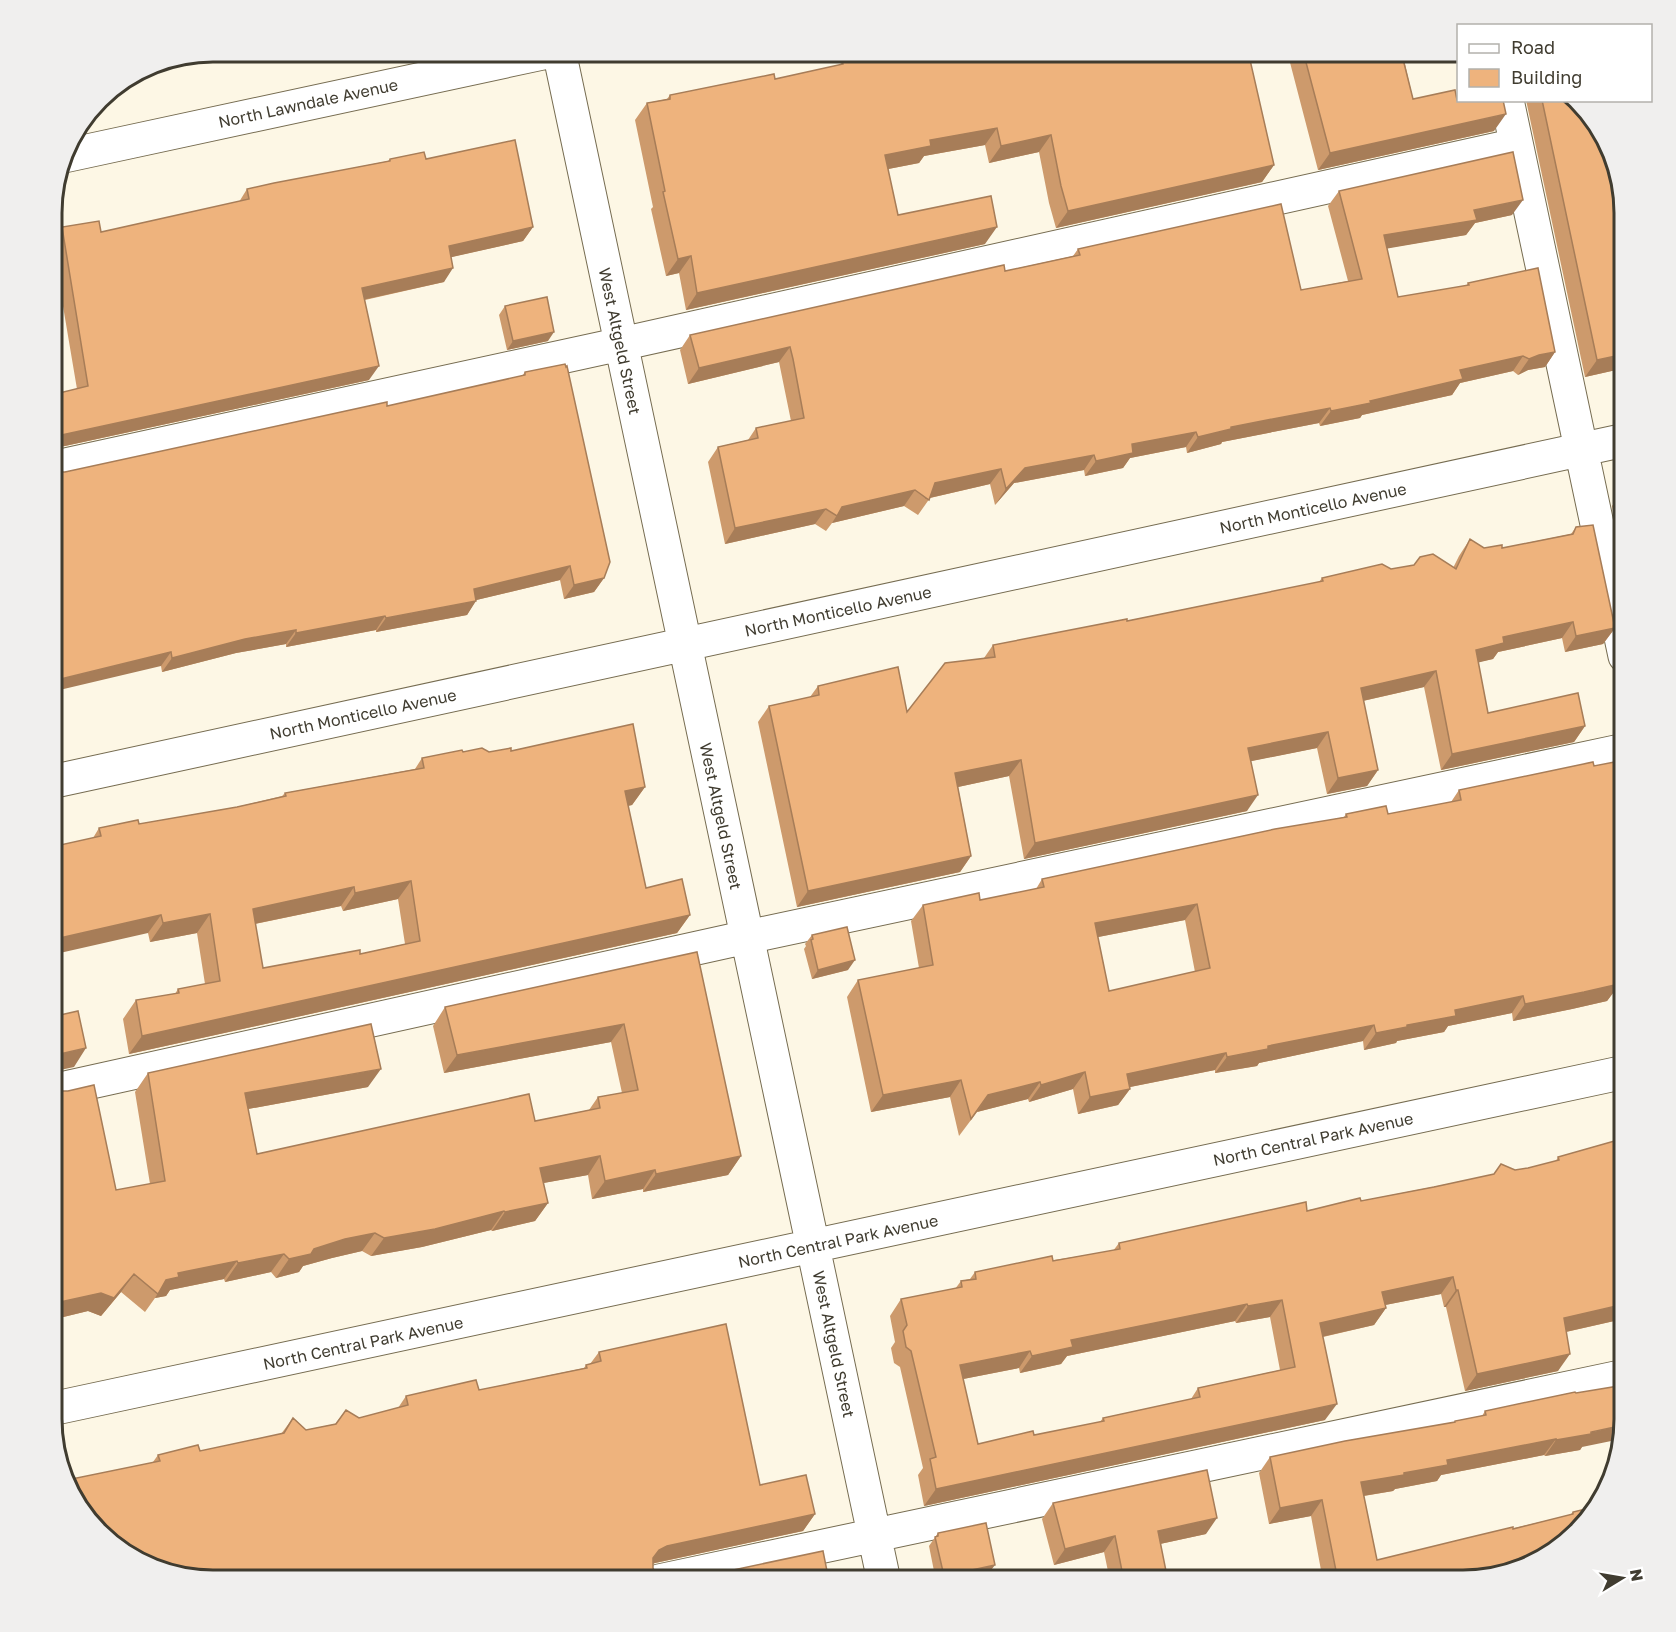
<svg xmlns="http://www.w3.org/2000/svg" width="1676" height="1632" viewBox="0 0 1676 1632" font-family="'Golos Text',sans-serif">
<rect width="100%" height="100%" fill="#fdf7e5"/>
<g fill="none" stroke-linecap="round" stroke-linejoin="round">
<g stroke="#766c51" stroke-width="35">
<path id="minor" d="M559 51 884 1581
M1507 100 1625 656
M64 156 552 51
M51 468 621 344 1516 145
M51 782 1625 440
M51 1091 747 937 1625 750
M51 1409 1625 1072
M659 1581 1625 1376"/>
</g>
<use href="#minor" stroke="#fff" stroke-width="33"/>
</g>
<path fill="#cd9a6c" fill-rule="evenodd" d="M1287 51H1402L1413 99 1457 100 1494 131 1318 170Z
M842 61 1274 165 1262 182 1056 228 1049 203 1039 152 989 163 985 145 924 156 919 163 888 169 898 215 985 244 686 310 679 273 666 276 651 209 653 207 635 120 647 103 667 99 670 95 775 79 840 65Z
M1526 100H1578L1625 212V357L1616 370 1585 377Z
M390 159H426L533 227 523 241 451 257 444 282 365 300 369 380 51 449V395L77 389 52 241 62 227 101 232 239 202 247 189 388 161Z
M1339 191 1512 215 1475 223 1466 235 1387 248 1398 297 1466 286 1468 283 1555 352 1545 367 1528 370 1518 375 1513 371 1460 383 1452 395 1362 415 1360 418 1320 426 1319 423 1222 442 1221 444 1187 453 1186 447 1130 458 1123 468 1085 476 1084 470 1014 483 995 505 990 484 930 498 918 515 904 506 832 523 826 531 815 524 725 544 708 462 718 447 748 440 756 428 791 421 779 362 688 384 680 350 690 335 1005 271 1073 256 1078 249 1301 290 1348 281 1328 206Z
M505 306 548 341 507 350 499 315Z
M525 372 604 578 594 592 564 599 560 580 476 600 467 615 376 632V630L286 647V644L236 653 162 672 161 666 56 472H65L387 406 522 376Z
M1625 489V566L1612 506Z
M1576 527 1615 628 1603 644 1565 652 1562 638 1498 652 1493 659 1478 662 1488 713 1585 726 1574 742 1441 770 1424 687 1363 701 1378 770 1367 786 1327 794 1317 748 1251 761 1247 811 1024 859 1009 776 958 787 971 856 960 872 797 907 758 722 769 706 810 697 818 686 907 712 984 658 993 645 1127 621 1319 582 1322 578 1391 569 1453 568 1459 556 1470 539 1484 548H1502L1571 534Z
M511 751 645 787 632 805 628 806 646 888 690 915 677 933 129 1054 123 1019 136 1000 175 994 178 989 205 984 197 933 150 942 148 933 93 838 99 828 139 824 237 807 282 796 285 793 415 769 422 758 463 752H489ZM398 899 405 944 360 954 263 968 255 924 341 906 343 911Z
M1459 790 1616 989 1607 1001 1572 1009 1513 1021 1512 1013 1448 1026 1444 1032 1397 1041 1396 1043 1364 1050 1363 1041 1259 1063 1257 1066 1215 1073V1070L1130 1087V1089L1118 1105 1078 1114 1073 1089 1029 1102 1028 1099 977 1112 959 1136 950 1097 871 1112 847 997 858 980 919 968 911 921 923 905 980 900 1036 889 1042 879 1344 817 1346 814H1388L1451 802ZM1185 920 1195 972 1109 991 1098 937Z
M812 935 848 970 812 979 804 949 806 946 805 944Z
M697 952 741 1156 728 1175 643 1192V1189L592 1199 588 1175 543 1183 548 1203 535 1221 492 1231 491 1230 422 1247 371 1256 362 1251 332 1258 303 1266 299 1272 276 1278 271 1272 225 1282 224 1279 170 1290 166 1296 155 1298 145 1312 121 1292 101 1316 88 1311 51 1320V1086L116 1190 150 1184 135 1092 148 1073 368 1087 248 1109 257 1154 535 1121 589 1110 598 1097 622 1093 611 1042 444 1073 433 1026 445 1007Z
M1625 1138V1246H1623V1319L1566 1332 1558 1371 1465 1391 1446 1307H1444L1441 1294 1385 1305 1386 1308 1374 1325 1323 1337 1325 1420 924 1506 918 1475 923 1468 900 1367 894 1363 891 1348 895 1342 890 1316 901 1299 955 1289 961 1281 970 1279 975 1272 1113 1251 1119 1243 1361 1201 1528 1168 1556 1161 1558 1157ZM1270 1317 1280 1370 1198 1388 1191 1399 1103 1418 1100 1422 1034 1435 978 1444 963 1379 1019 1368 1020 1373 1061 1364 1067 1356 1235 1321 1236 1323Z
M599 1352 760 1485 815 1514 803 1531 655 1563 153 1462 158 1455 200 1451 281 1434 293 1418 306 1430 335 1424 346 1410 359 1418 398 1408 406 1396 479 1390 584 1368 586 1365 590 1364Z
M1485 1411 1582 1447 1580 1450 1545 1456 1544 1455 1441 1475 1437 1481 1395 1489 1393 1491 1364 1496 1377 1560 1570 1515 1573 1512 1594 1507 1464 1581H1323L1311 1516 1269 1524 1259 1473 1270 1457 1454 1422 1455 1421 1482 1416Z
M1053 1503 1206 1534 1160 1544 1168 1581H1110L1104 1552 1054 1565 1042 1519Z
M938 1533 988 1574 957 1581H936L929 1546Z"/>
<path fill="#a77d58" d="M1506 114 1494 131 1318 170 1330 153Z
M997 128 985 145 924 156 919 163 873 172 885 155 930 140Z
M1051 135 1039 152 989 163 1001 146Z
M1274 165 1262 182 1056 228 1068 211Z
M1523 200 1512 215 1475 223 1466 235 1373 251 1384 235 1474 210Z
M533 227 523 241 439 260 449 246Z
M997 227 985 244 686 310 697 293Z
M691 256 679 273 666 276 678 259Z
M453 268 444 282 353 302 362 288Z
M554 332 548 341 507 350 513 341Z
M790 347 779 362 688 384 699 368Z
M1555 352 1545 367 1528 370 1518 375 1529 359 1539 355Z
M1625 354V357L1616 370 1585 377 1597 360Z
M1523 356 1513 371 1460 383 1452 395 1362 415 1360 418 1320 426 1331 411 1370 401 1460 370Z
M379 366 369 380 51 449V439L57 436Z
M1330 408 1319 423 1222 442 1221 444 1187 453 1198 437 1231 427Z
M1196 432 1186 447 1130 458 1123 468 1085 476 1096 461 1132 444Z
M1094 455 1084 470 1014 483 995 505 1006 489 1025 468Z
M1001 469 990 484 925 499 935 483Z
M915 490 904 506 832 523 842 507Z
M826 509 815 524 725 544 735 528Z
M570 566 560 580 464 603 474 589Z
M604 578 594 592 564 599 574 585Z
M476 601 467 615 376 632 386 618Z
M385 616 376 630 286 647 296 633Z
M1573 622 1562 638 1498 652 1493 659 1464 666 1476 650 1503 637Z
M1615 628 1603 644 1565 652 1576 636Z
M296 630 286 644 236 653 162 672 172 658 245 639Z
M171 652 161 666 51 692 52 681Z
M1436 671 1424 687 1349 704 1361 688Z
M1585 726 1574 742 1441 770 1452 754Z
M1328 732 1317 748 1237 764 1248 748Z
M1021 760 1009 776 944 790 955 773Z
M1378 770 1367 786 1327 794 1338 778Z
M645 787 632 805 612 809 625 791Z
M1258 795 1247 811 1024 859 1035 843Z
M971 856 960 872 797 907 808 891Z
M411 881 398 899 343 911 355 893Z
M354 887 341 906 240 927 253 909Z
M1197 904 1185 920 1083 940 1095 923Z
M210 914 197 933 150 942 163 923Z
M161 915 148 933 51 955V940Z
M690 915 677 933 129 1054 142 1036Z
M855 960 848 970 812 979 818 970Z
M1625 972V987L1616 989 1607 1001 1572 1009 1513 1021 1525 1004 1617 974Z
M1523 996 1512 1013 1448 1026 1444 1032 1397 1041 1396 1043 1364 1050 1376 1033 1455 1010Z
M624 1024 611 1042 444 1073 457 1055Z
M1374 1025 1363 1041 1259 1063 1257 1066 1215 1073 1227 1057 1268 1046Z
M86 1048 74 1067 51 1072V1059L60 1054Z
M1226 1053 1215 1070 1115 1090 1127 1074Z
M381 1069 368 1087 232 1112 245 1093Z
M1085 1072 1073 1089 1029 1102 1041 1085Z
M961 1080 950 1097 871 1112 883 1095Z
M1040 1082 1028 1099 977 1112 988 1095Z
M1130 1089 1118 1105 1078 1114 1090 1097Z
M600 1156 588 1175 527 1186 540 1168Z
M741 1156 728 1175 643 1192 656 1174Z
M655 1170 643 1189 592 1199 605 1181Z
M548 1203 535 1221 492 1231 505 1212Z
M504 1211 491 1230 422 1247 371 1256 384 1238Z
M1625 1232V1246L1608 1250 1620 1233Z
M375 1233 362 1251 332 1258 303 1266 299 1272 276 1278 289 1259 314 1249 345 1239Z
M284 1254 271 1272 225 1282 238 1263Z
M237 1261 224 1279 170 1290 166 1296 155 1298 166 1280 178 1273Z
M134 1274 121 1292 101 1316 88 1311 51 1320V1304Z
M1453 1277 1441 1294 1370 1308 1382 1292Z
M1456 1290H1458L1446 1307H1444Z
M1282 1300 1270 1317 1236 1323 1248 1306Z
M1247 1304 1235 1321 1067 1356 1061 1364 1020 1373 1032 1356 1071 1340Z
M1625 1304V1316L1623 1319 1552 1335 1564 1318Z
M1386 1308 1374 1325 1308 1340 1320 1323Z
M1030 1351 1019 1368 948 1382 960 1365Z
M1570 1354 1558 1371 1465 1391 1477 1374Z
M1337 1404 1325 1420 924 1506 936 1489Z
M1624 1425 1621 1439 1582 1447 1580 1450 1545 1456 1556 1440Z
M1556 1439 1544 1455 1441 1475 1437 1481 1395 1489 1393 1491 1350 1498 1361 1482 1404 1473 1447 1460Z
M1322 1500 1311 1516 1269 1524 1280 1508Z
M815 1514 803 1531 655 1563 647 1567 659 1550 667 1546Z
M1217 1518 1206 1534 1146 1547 1158 1531Z
M1115 1536 1104 1552 1054 1565 1065 1549Z
M995 1565 988 1574 957 1581H940L944 1576Z"/>
<path fill="#eeb37d" stroke="#a77d58" stroke-width="1.5" fill-rule="evenodd" d="M890 51H1248L1274 165 1068 211 1061 186 1051 135 1001 146 997 128 930 140 931 146 885 155 898 215 991 196 997 227 697 293 691 256 678 259 663 192 665 191 647 103 670 99V95L774 74 775 79 843 64 842 61Z
M1303 51H1401L1413 99 1455 90 1457 100H1503L1506 114 1330 153Z
M1542 100H1578L1585 106 1613 151 1625 212V354L1597 360Z
M515 140 533 227 449 246 453 268 362 288 379 366 57 436 51 439V395L88 386 62 227 99 221 101 232 249 199 247 189 274 183 390 161V159L424 152 426 159Z
M1513 152 1523 200 1474 210 1477 220 1384 235 1398 297 1469 285 1468 283 1538 268 1555 352 1539 355 1529 359 1523 356 1460 370 1463 379 1370 401 1371 403 1331 411 1330 408 1231 427V429L1198 437 1196 432 1132 444 1133 453 1096 461 1094 455 1025 468 1006 489 1001 469 935 483 929 500 915 490 842 507 837 516 826 509 735 528 718 447 758 438 756 428 804 418 793 359 790 347 699 368 690 335 1004 265 1005 271 1080 255 1078 249 1281 204 1301 290 1362 279 1339 191Z
M547 297 554 332 513 341 505 306Z
M565 364 566 367 567 366 610 562 604 578 574 585 570 566 474 589 476 601 386 618 385 616 296 633V630L245 639 172 658 171 652 52 681V684H51V470L56 472H65L387 402V406L525 375V372Z
M1593 525 1615 628 1576 636 1573 622 1503 637 1504 643 1476 650 1488 713 1578 693 1585 726 1452 754 1436 671 1361 688 1378 770 1338 778 1328 732 1248 748 1258 795 1035 843 1021 760 955 773 971 856 808 891 769 706 819 695 818 686 898 667 907 712 945 663 995 657 993 645 1127 619V621L1323 581 1322 578 1382 564 1391 569 1414 565 1420 557 1433 554 1456 569 1470 539 1484 548 1502 545V548L1573 534 1576 527Z
M633 724 645 787 625 791 646 888 682 879 690 915 142 1036 136 1000 179 993 178 989 220 981 210 914 163 923 161 915 51 940V847L101 836 99 828 138 820 139 824 237 807 286 796 285 793 424 768 422 758 462 750 463 752 482 748 489 752 511 748V751ZM411 881 420 941 360 954V950L263 968 253 909 354 887 355 893Z
M1625 760V972L1617 974 1619 984 1584 992 1525 1004 1523 996 1455 1010 1456 1016 1407 1025V1027L1376 1033 1374 1025 1268 1046V1049L1227 1057 1226 1053 1127 1074 1130 1089 1090 1097 1085 1072 1041 1085 1040 1082 988 1095 971 1119 961 1080 883 1095 858 980 933 965 923 905 979 893 980 900 1044 887 1042 879 1275 829 1347 817 1346 814 1386 806 1388 814 1461 800 1459 790 1593 762 1594 766ZM1197 904 1210 968 1109 991 1095 923Z
M847 927 855 960 818 970 811 940 813 939 812 935Z
M697 952 741 1156 656 1174 655 1170 605 1181 600 1156 540 1168 548 1203 505 1212 504 1211 435 1229 384 1238 375 1233 345 1239 314 1249 311 1254 289 1259 284 1254 238 1263 237 1261 178 1273 179 1277 166 1280 158 1294 134 1274 114 1298 101 1293 51 1304V1086L59 1091H68L94 1085 116 1190 165 1181 148 1073 371 1024 381 1069 245 1093 257 1154 529 1094 535 1121 600 1108 598 1097 638 1090 624 1024 457 1055 445 1007Z
M78 1011 86 1048 60 1054 51 1059V1017Z
M1625 1138V1232L1620 1233 1625 1256V1304L1564 1318 1570 1354 1477 1374 1458 1290H1456L1453 1277 1382 1292 1386 1308 1320 1323 1337 1404 936 1489 930 1459 936 1457 911 1351 906 1347 903 1331 907 1325 901 1299 962 1287 961 1281 976 1279 975 1272 1052 1256 1053 1261 1120 1249 1119 1243 1306 1202 1307 1211 1360 1198 1361 1201 1434 1187 1494 1174 1501 1164 1515 1170 1528 1168 1559 1160 1558 1157ZM1282 1300 1295 1367 1198 1388 1200 1397 1103 1418 1104 1421 1034 1435 1033 1431 978 1444 960 1365 1030 1351 1032 1356 1073 1347 1071 1340 1247 1304 1248 1306Z
M726 1324 760 1485 806 1475 815 1514 667 1546 659 1550 653 1558V1568L657 1577 664 1581H212L150 1569 91 1526 63 1481 62 1477 67 1480 160 1461 158 1455 198 1445 200 1451 284 1433 293 1418 306 1430 336 1424 346 1410 359 1418 408 1405 406 1396 476 1380 479 1390 587 1368 586 1365 601 1361 599 1352Z
M1625 1385V1420L1624 1425 1591 1432V1434L1556 1440V1439L1447 1460 1448 1465 1404 1473V1475L1361 1482 1377 1560 1467 1538 1513 1527V1529L1573 1514V1512L1594 1507 1570 1541 1525 1569 1464 1581H1338L1322 1500 1280 1508 1270 1457 1345 1441 1455 1422V1421L1486 1415 1485 1411 1575 1392 1576 1393Z
M1207 1470 1217 1518 1158 1531 1168 1581H1124L1115 1536 1065 1549 1053 1503Z
M986 1523 995 1565 944 1576 935 1537 938 1536V1533Z
M823 1551 829 1581H681Z"/>
<g text-anchor="middle" dominant-baseline="central" stroke-width="5" stroke-linejoin="round" paint-order="stroke">
<g font-size="16" fill="#403c30" stroke="#fff">
<text transform="translate(308 103) rotate(-12)">North Lawndale Avenue</text>
<text transform="translate(620 341) rotate(78)">West Altgeld Street</text>
<text transform="translate(1313 508) rotate(-12)">North Monticello Avenue</text>
<text transform="translate(838 611) rotate(-12)">North Monticello Avenue</text>
<text transform="translate(363 714) rotate(-12)">North Monticello Avenue</text>
<text transform="translate(721 816) rotate(78)">West Altgeld Street</text>
<text transform="translate(1313 1139) rotate(-12)">North Central Park Avenue</text>
<text transform="translate(838 1241) rotate(-12)">North Central Park Avenue</text>
<text transform="translate(363 1343) rotate(-12)">North Central Park Avenue</text>
<text transform="translate(834 1344) rotate(78)">West Altgeld Street</text>
</g>
</g>
<path d="M0 0H1676V1632H0ZM213 62H1463A151 151 0 0 1 1614 213V1419A151 151 0 0 1 1463 1570H213A151 151 0 0 1 62 1419V213A151 151 0 0 1 213 62Z" fill="#f0efee" fill-rule="evenodd"/>
<path fill="none" stroke="#403c30" stroke-width="3" d="M213 62H1463A151 151 0 0 1 1614 213V1419A151 151 0 0 1 1463 1570H213A151 151 0 0 1 62 1419V213A151 151 0 0 1 213 62Z"/>
<rect x="1457" y="24" width="195" height="78" fill="#ffffff" stroke="#b3b1ac" stroke-width="1.5"/>
<rect x="1469" y="44" width="30" height="9" fill="#ffffff" stroke="#b3b1ac" stroke-width="1.5"/>
<text x="1511" y="54" font-size="18" fill="#403c30">Road</text>
<rect x="1469" y="69" width="30" height="18" fill="#eeb37d" stroke="#b3b1ac" stroke-width="1.5"/>
<text x="1511" y="84" font-size="18" fill="#403c30">Building</text>
<g transform="translate(1622 1578) rotate(79)" stroke="#ffffff" stroke-width="4.5" paint-order="stroke">
<path d="M0-4.5L10 22L0 15L-10 22Z" fill="#403c30"/>
<text y="-9" font-size="16" font-weight="bold" text-anchor="middle" fill="#403c30">N</text>
</g>
</svg>
